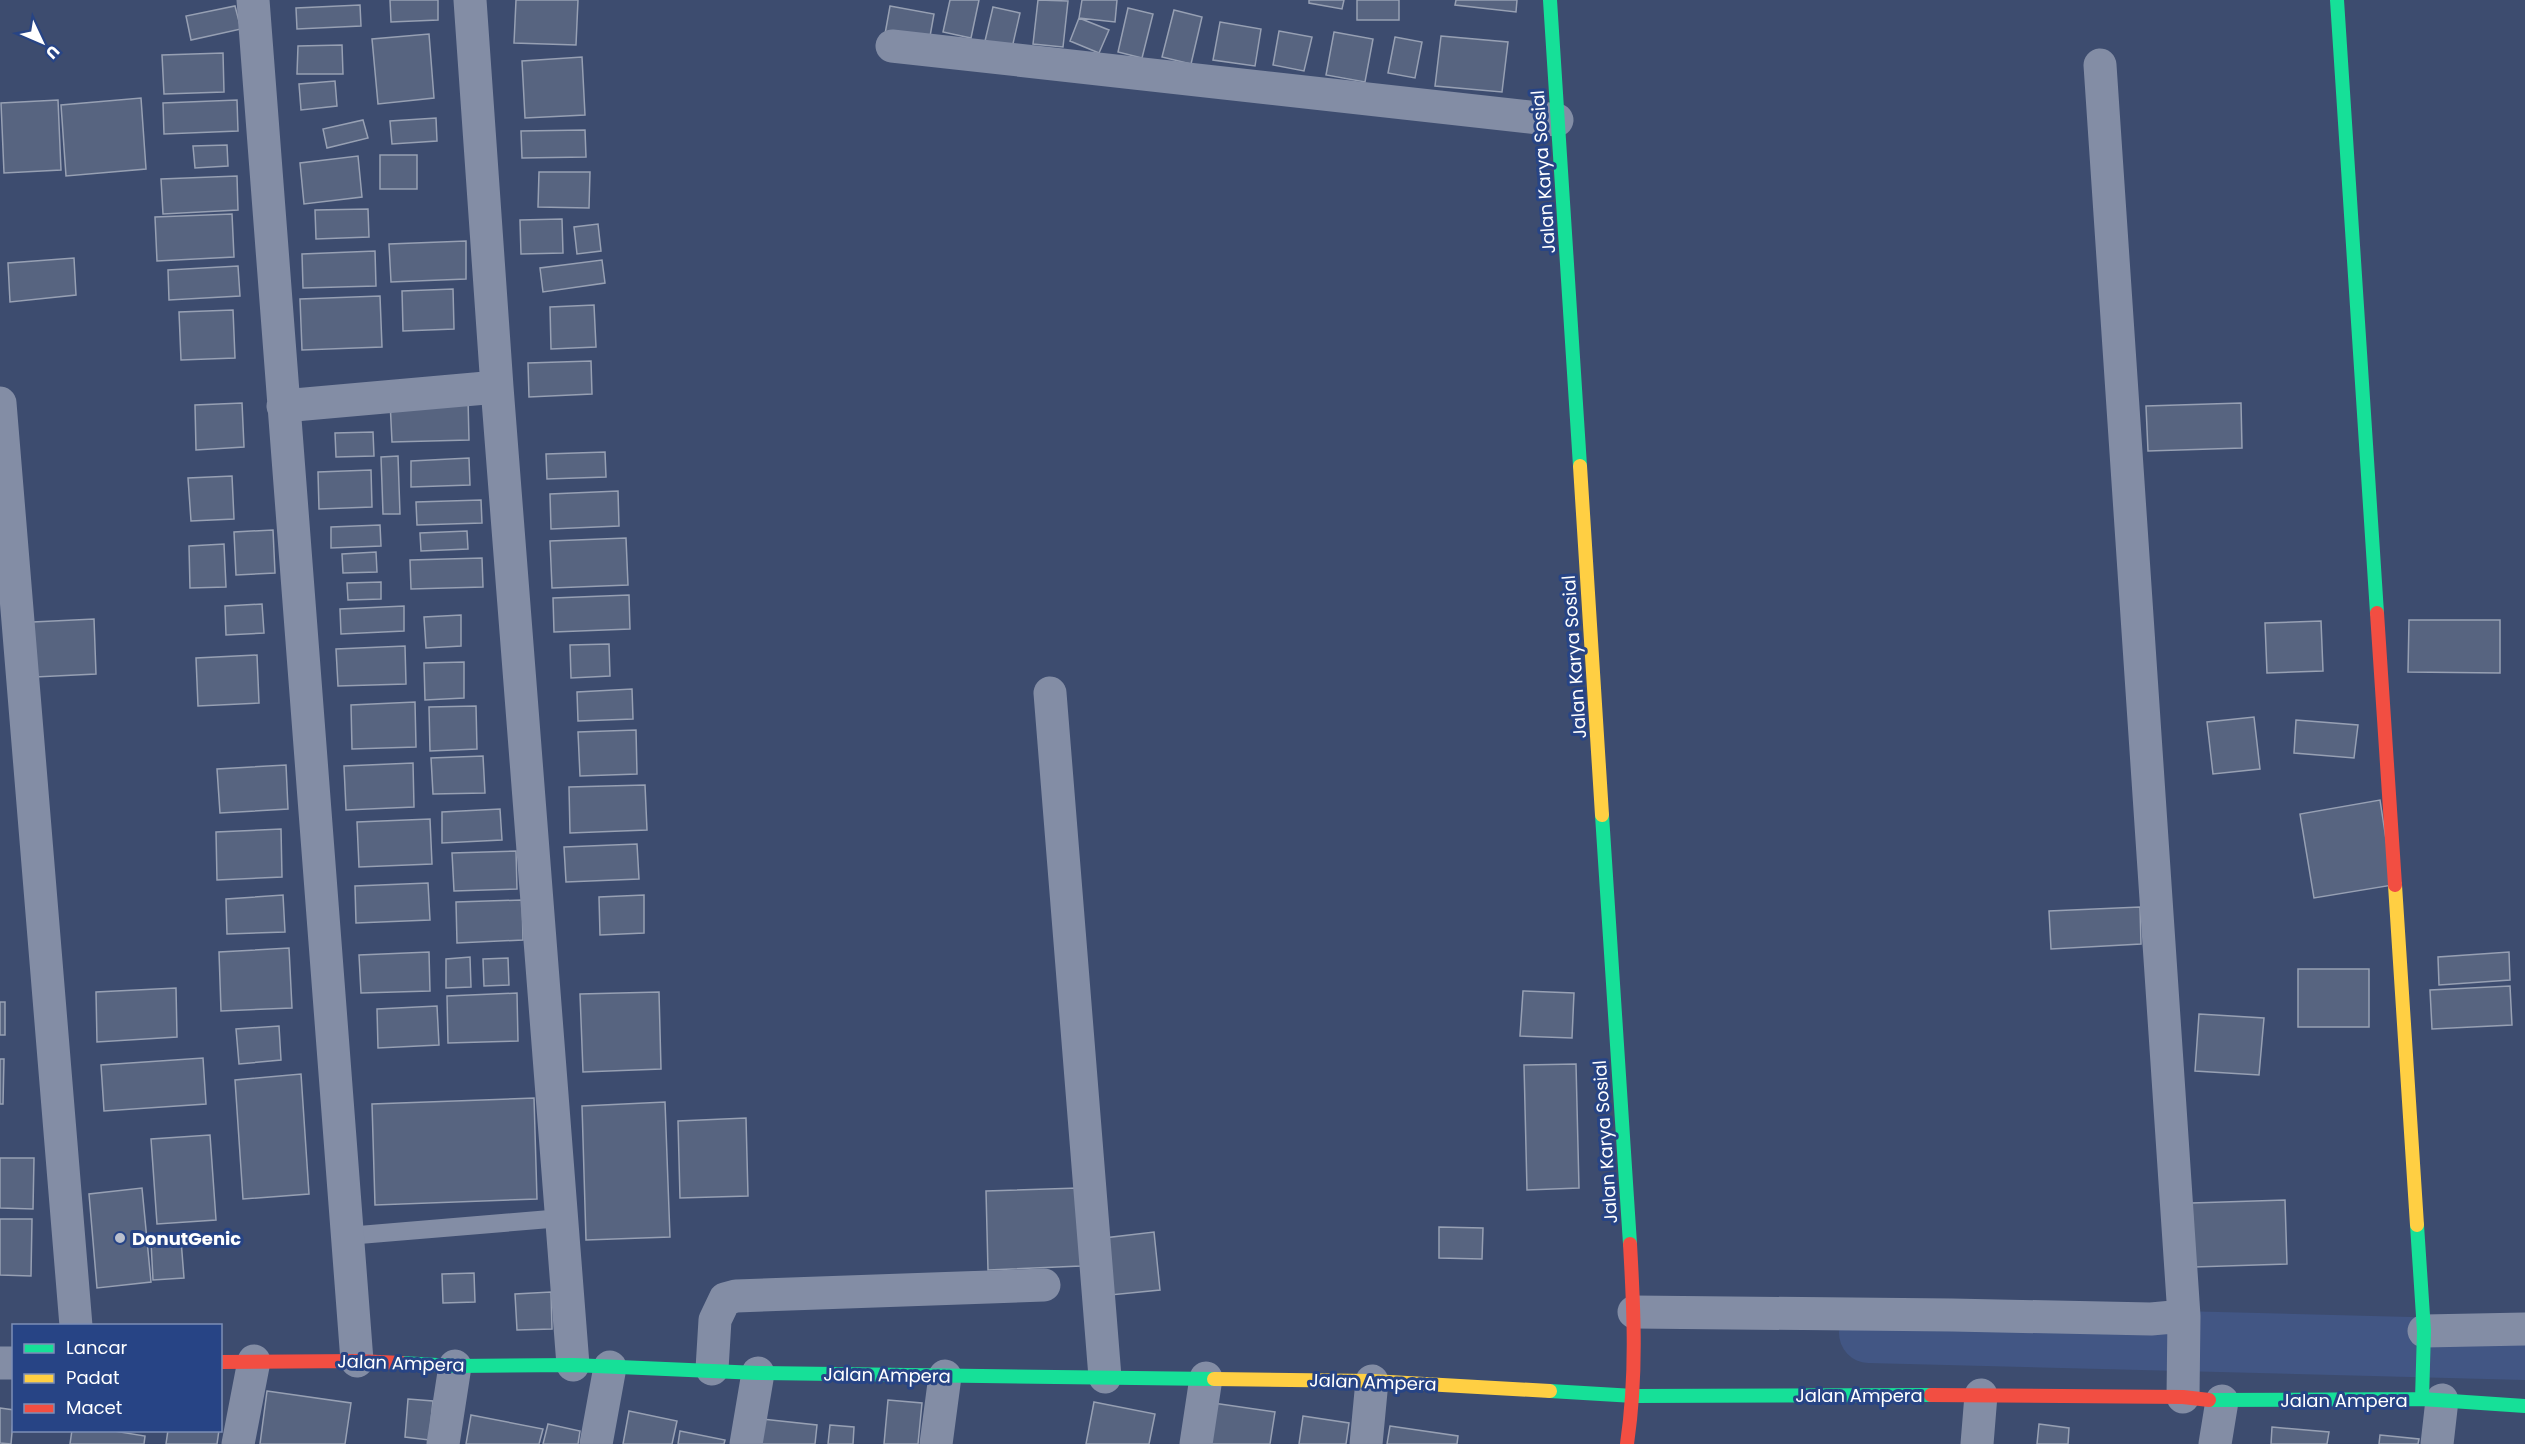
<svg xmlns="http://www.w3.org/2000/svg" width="2525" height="1444" viewBox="0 0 2525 1444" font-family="Poppins,sans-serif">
<rect width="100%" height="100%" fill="#3d4c6f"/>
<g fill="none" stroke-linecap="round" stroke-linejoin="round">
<path stroke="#425684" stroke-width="60" d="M1869 1333 2525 1350"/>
</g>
<path fill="#576480" stroke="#97a0b3" stroke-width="1.5" d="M390 0H438V20L391 22Z
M516 0H578L576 45 514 43Z
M950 0H979L971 38 943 32Z
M1038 0 1068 1 1063 47 1033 44Z
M1082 0H1117L1115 22 1079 18Z
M1309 0H1344L1342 9 1309 3Z
M1357 0H1399V20H1357Z
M1456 0H1517L1516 12 1455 5Z
M360 5 361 26 297 29 296 8Z
M235 6 241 29 191 40 186 16Z
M890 6 934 14 929 42 885 34Z
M993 7 1020 13 1012 48 985 41Z
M1128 8 1153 14 1142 58 1118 52Z
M1174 10 1202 17 1191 64 1162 57Z
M1079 18 1109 30 1099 53 1070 41Z
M1220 22 1261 29 1255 66 1213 60Z
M1279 31 1312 37 1304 71 1273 65Z
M1334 32 1373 39 1365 82 1326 75Z
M429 34 434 98 378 104 372 39Z
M1441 36 1508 42 1502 92 1435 86Z
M1395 37 1422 42 1415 78 1388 73Z
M342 45 343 74H297L298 46Z
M223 53 224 92 164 94 162 55Z
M582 57 585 115 525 118 522 61Z
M335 81 337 106 301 110 299 84Z
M141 98 146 169 66 176 61 105Z
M58 100 61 170 4 173 1 103Z
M237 100 238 131 164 134 163 103Z
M436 118 437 141 392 144 390 121Z
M363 120 368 138 327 148 323 129Z
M585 130 586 157 522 158 521 131Z
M227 145 228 166 195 168 193 146Z
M380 155H417V189H380Z
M358 156 362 197 304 204 300 163Z
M539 172H590L589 208 538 207Z
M237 176 238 210 163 214 161 179Z
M368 209 369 237 316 239 315 210Z
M232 214 234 257 157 261 155 217Z
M562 219 563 253 521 254 520 220Z
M598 224 601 251 577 254 574 227Z
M466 241V279L391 282 389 244Z
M375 251 376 286 303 288 302 254Z
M74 258 76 295 10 302 8 263Z
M602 260 605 283 543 292 540 268Z
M238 266 240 296 169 300 168 270Z
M453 289 454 329 403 331 402 291Z
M380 296 382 347 302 350 300 299Z
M594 305 596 347 551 349 550 307Z
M233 310 235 358 181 360 179 312Z
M591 361 592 394 529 397 528 363Z
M468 399 469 440 392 442 390 401Z
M242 403 244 447 196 450 195 405Z
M2241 403 2242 448 2148 451 2146 406Z
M373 432 374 456 336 457 335 433Z
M605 452 606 477 547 479 546 454Z
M398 456 400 514H383L381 457Z
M469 458 470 485 411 487V461Z
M371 470 372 507 319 509 318 472Z
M232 476 234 519 191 521 188 478Z
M618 491 619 526 551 529 550 494Z
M481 500 482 523 417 525 416 502Z
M380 525 381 546 331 548V527Z
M273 530 275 573 236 575 234 532Z
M467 531 468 549 421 551 420 533Z
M626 538 628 585 552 588 550 541Z
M224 544 226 587 190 588 189 546Z
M376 552 377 572 343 573 342 554Z
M482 558 483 587 411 589 410 560Z
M381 582V599L348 600 347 583Z
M629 595 630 629 554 632 553 598Z
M262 604 264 633 226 635 225 606Z
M404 606V631L341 634 340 609Z
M461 615V646L426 648 424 617Z
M94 619 96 674 35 677 33 622Z
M2409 620H2500V673L2408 672Z
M2321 621 2323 671 2267 673 2265 623Z
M609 644 610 676 571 678 570 645Z
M405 646 406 684 338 686 336 649Z
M257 655 259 703 198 706 196 658Z
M464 662V698L425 700 424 663Z
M632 689 633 719 578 721 577 692Z
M415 702 416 747 352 749 351 705Z
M476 706 477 749 430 751 429 707Z
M2254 717 2260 769 2213 774 2207 722Z
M2296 720 2358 725 2354 758 2294 753Z
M636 730 637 774 580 776 578 732Z
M483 756 485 793 433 794 431 758Z
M413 763 414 807 346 810 344 766Z
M286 765 288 809 220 813 217 769Z
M645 785 647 830 570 833 569 787Z
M2380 800 2393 885 2314 898 2300 814Z
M500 809 502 840 442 843V812Z
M430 819 432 864 359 867 357 822Z
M281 829 282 877 217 880 216 832Z
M637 844 639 879 566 882 564 847Z
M516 851 517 889 454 891 452 853Z
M428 883 430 920 356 923 355 886Z
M283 895 285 932 227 934 226 899Z
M644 895V933L600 935 599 897Z
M522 900 523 940 457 943 456 902Z
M2140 907 2141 944 2051 949 2049 911Z
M289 948 292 1008 221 1011 219 952Z
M429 952 430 991 361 993 359 955Z
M2509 952 2510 980 2439 985 2438 957Z
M470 957 471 987 446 988V959Z
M508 958 509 985 484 986 483 959Z
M2298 969H2369V1027H2298Z
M2510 986 2512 1025 2432 1029 2430 990Z
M176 988 177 1037 97 1042 96 992Z
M1523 991 1574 993 1572 1038 1520 1036Z
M659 992 661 1069 583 1072 580 994Z
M517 993 518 1041 448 1043 447 996Z
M0 1002H5V1035H0Z
M437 1006 439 1045 378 1048 377 1009Z
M2199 1014 2264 1018 2259 1075 2195 1071Z
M279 1026 281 1060 239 1064 236 1029Z
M203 1058 206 1104 104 1111 101 1065Z
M0 1059H4L3 1104H0Z
M1576 1064 1579 1188 1527 1190 1524 1065Z
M301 1074 309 1194 243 1199 235 1080Z
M534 1098 537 1199 375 1205 372 1104Z
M665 1102 670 1237 586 1240 582 1106Z
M746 1118 748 1196 680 1198 678 1121Z
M210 1135 216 1220 157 1224 151 1139Z
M0 1158H34L33 1209 0 1208Z
M142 1188 151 1282 97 1288 89 1194Z
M1078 1188 1081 1266 988 1270 986 1191Z
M2285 1200 2287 1264 2194 1267 2192 1203Z
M0 1219H32L31 1276 0 1275Z
M1439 1227 1483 1228 1482 1259 1439 1258Z
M1154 1232 1160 1290 1110 1295 1104 1238Z
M181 1240 184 1278 153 1280 151 1242Z
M474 1273 475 1302 443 1303 442 1274Z
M551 1292 552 1329 517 1330 515 1294Z
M267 1391 351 1403 345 1444H260Z
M408 1399 433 1401 429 1440 405 1437Z
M888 1400 922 1403 918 1444H884Z
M1094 1402 1155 1414 1149 1444H1086Z
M1213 1403 1275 1412 1270 1444H1206Z
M0 1408 14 1410 11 1444 0 1443Z
M629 1411 677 1421 672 1444H623Z
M471 1415 543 1429 539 1444H466Z
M1303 1416 1349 1423 1346 1444H1299Z
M762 1419 817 1425 815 1444H759Z
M548 1424 580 1431 578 1444H543Z
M2039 1424 2069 1428 2068 1444H2037Z
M830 1425 854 1427 853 1444H828Z
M1390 1426 1458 1436 1457 1444H1387Z
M2272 1427 2329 1432 2327 1444H2271Z
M72 1430H108L145 1436 144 1444H70Z
M168 1430H219L217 1444H166Z
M680 1431 725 1440 724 1444H678Z
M2380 1435 2419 1439 2418 1444H2379Z"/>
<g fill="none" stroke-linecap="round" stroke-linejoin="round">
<path stroke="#838da5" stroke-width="18" d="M347 1236 562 1218"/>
<path stroke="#838da5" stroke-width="33" d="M253 0 357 1361
M470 0 497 387 573 1365
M892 46 1557 120
M2100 65 2184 1316 2183 1397
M0 403 76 1326
M283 406 497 387
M1050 693 1105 1377
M1634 1312 1952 1315 2151 1319 2184 1316
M2424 1331 2525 1329
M0 1363H14
M712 1369 715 1320 725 1299 736 1296 1044 1285
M238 1444 254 1361
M443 1444 455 1366
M596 1444 610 1367
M746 1444 758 1373
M936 1444 945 1376
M1196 1444 1206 1378
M1366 1444 1372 1381
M1977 1444 1981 1395
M2215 1444 2222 1401
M2437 1444 2442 1400"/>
<path stroke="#16e098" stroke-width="14" d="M1550 0 1580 466
M2337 0 2377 613
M1602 815 1630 1244
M2417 1225 2424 1331 2422 1399
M402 1363 455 1366 573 1365 758 1373 1214 1379
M1550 1391 1634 1396 1931 1395
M2209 1400 2422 1399 2525 1406"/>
<path stroke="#ffcf43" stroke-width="14" d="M1580 466 1602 815
M2395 885 2417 1225
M1214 1379 1372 1381 1550 1391"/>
<path stroke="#f24e42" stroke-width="14" d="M2377 613 2395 885
M220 1362 357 1361 402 1363
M1931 1395 2183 1397 2209 1400
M1627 1444C1637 1375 1634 1313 1630 1244"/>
</g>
<circle fill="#bbc0cd" stroke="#274485" stroke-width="2" cx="120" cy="1238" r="6"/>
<g text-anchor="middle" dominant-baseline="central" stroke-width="6" stroke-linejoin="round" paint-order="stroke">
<g font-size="18" fill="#fff" stroke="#274485">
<text transform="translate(1543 172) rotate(-94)">Jalan Karya Sosial</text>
<text transform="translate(1574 657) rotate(-94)">Jalan Karya Sosial</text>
<text transform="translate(1605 1142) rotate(-94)">Jalan Karya Sosial</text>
<text transform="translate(401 1363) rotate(2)">Jalan Ampera</text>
<text transform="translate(887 1375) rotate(1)">Jalan Ampera</text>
<text transform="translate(1373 1382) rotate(2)">Jalan Ampera</text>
<text x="1859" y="1395">Jalan Ampera</text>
<text x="2344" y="1400">Jalan Ampera</text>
</g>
<g font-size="18" font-weight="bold" fill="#fff" stroke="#274485" text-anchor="start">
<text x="132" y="1238">DonutGenic</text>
</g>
</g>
<rect x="12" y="1324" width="210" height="108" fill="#274485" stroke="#7d8fb6" stroke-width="1.5"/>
<rect x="24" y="1344" width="30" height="9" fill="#16e098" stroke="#7d8fb6" stroke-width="1.5"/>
<text x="66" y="1354" font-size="18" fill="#ffffff">Lancar</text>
<rect x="24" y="1374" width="30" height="9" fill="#ffcf43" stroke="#7d8fb6" stroke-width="1.5"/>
<text x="66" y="1384" font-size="18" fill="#ffffff">Padat</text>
<rect x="24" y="1404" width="30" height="9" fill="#f24e42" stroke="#7d8fb6" stroke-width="1.5"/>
<text x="66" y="1414" font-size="18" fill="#ffffff">Macet</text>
<g transform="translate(42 42) rotate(134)" stroke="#274485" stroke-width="4.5" paint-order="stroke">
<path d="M0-4.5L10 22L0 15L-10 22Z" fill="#ffffff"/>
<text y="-9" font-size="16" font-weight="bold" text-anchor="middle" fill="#ffffff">U</text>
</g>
</svg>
